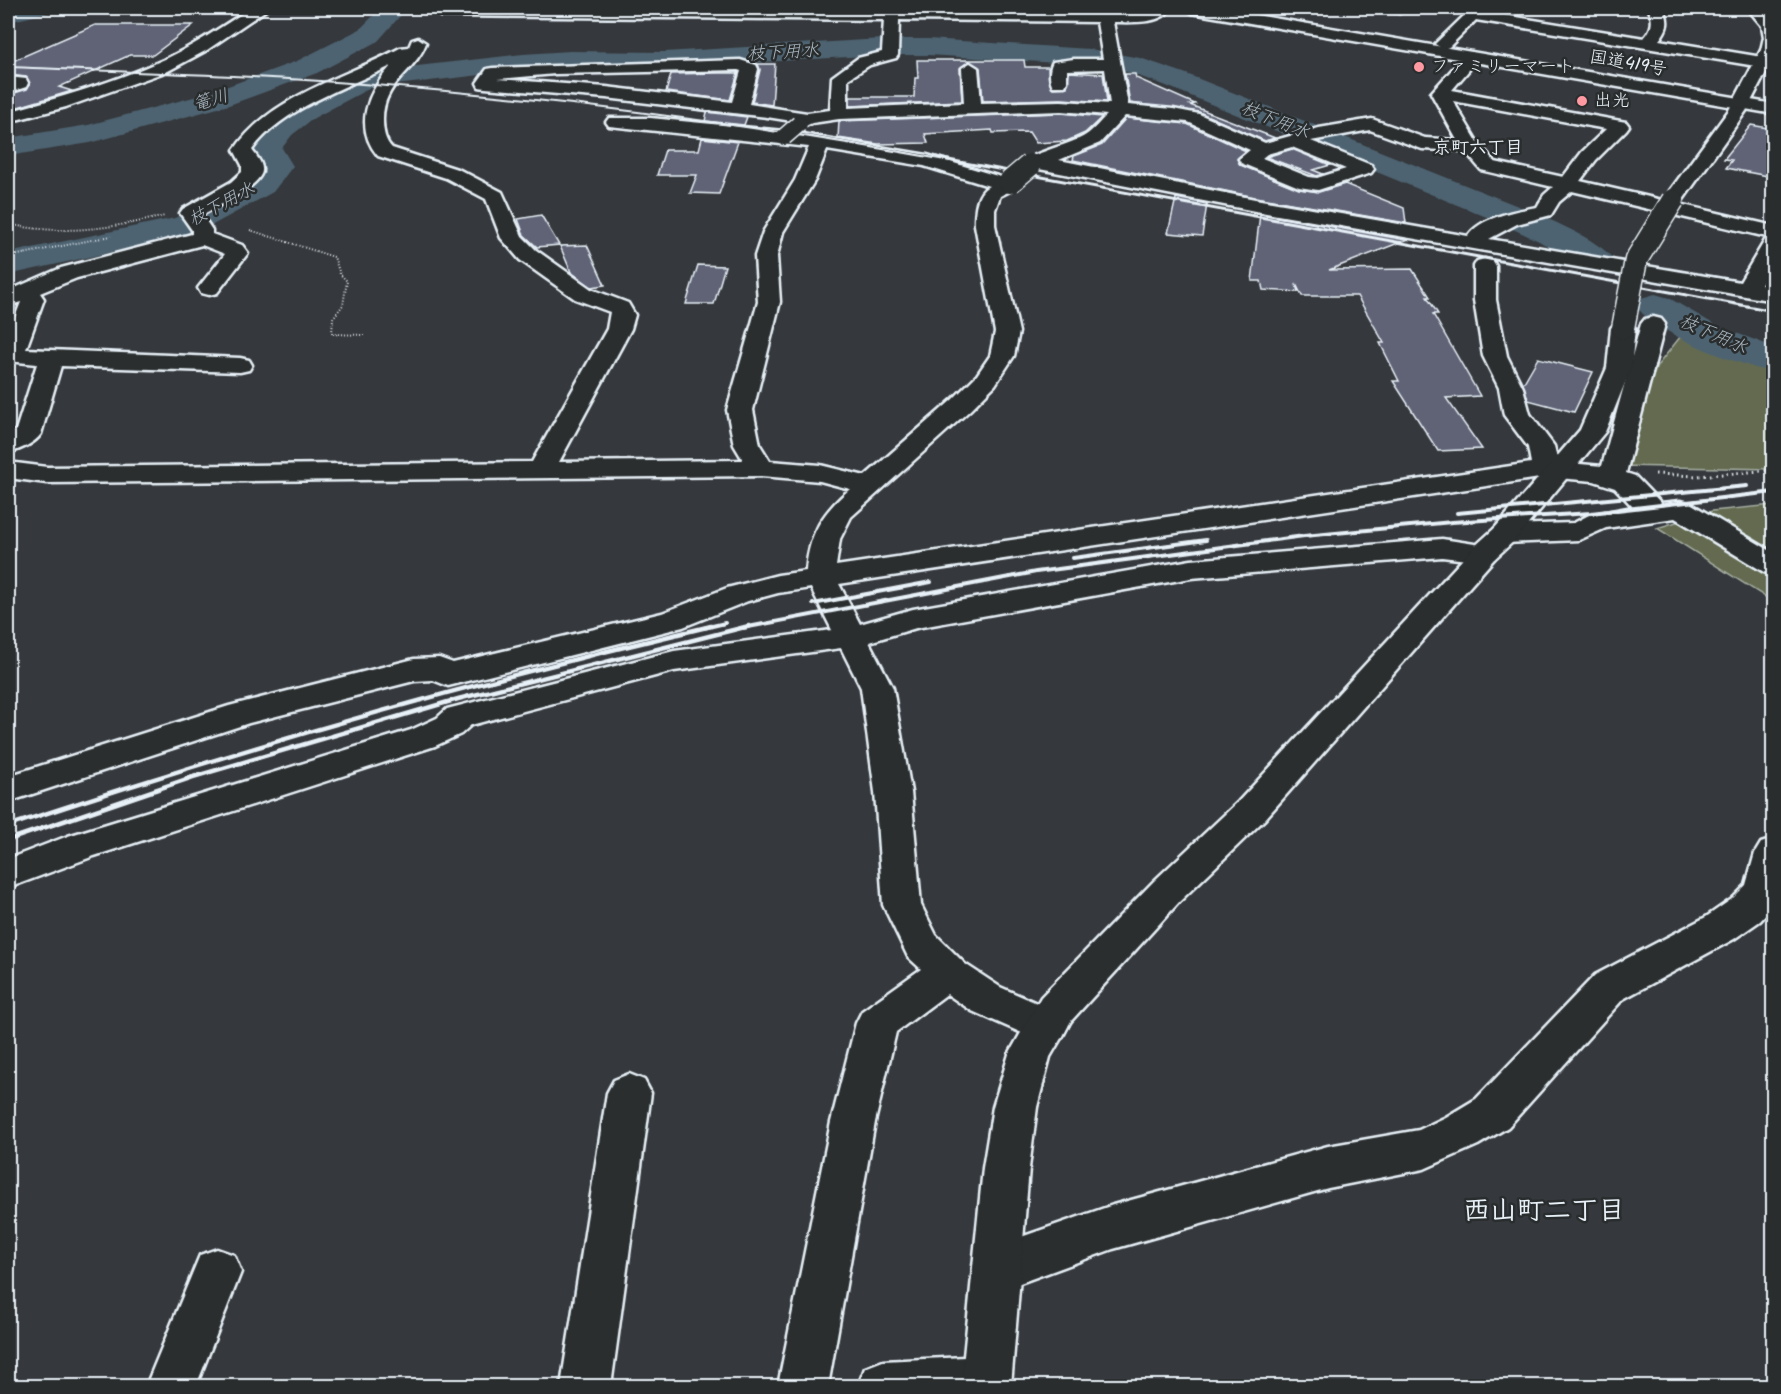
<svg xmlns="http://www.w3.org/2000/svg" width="1781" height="1394" viewBox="0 0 1781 1394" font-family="Kalam,'Klee One',sans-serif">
<rect width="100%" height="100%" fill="#35383c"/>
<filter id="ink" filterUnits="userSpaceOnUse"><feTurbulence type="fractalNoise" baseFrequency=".0167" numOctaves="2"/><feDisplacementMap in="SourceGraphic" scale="12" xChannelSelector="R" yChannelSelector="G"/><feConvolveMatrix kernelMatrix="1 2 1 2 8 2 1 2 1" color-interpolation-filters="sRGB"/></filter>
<g filter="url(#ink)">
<path fill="#646b50" stroke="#a6aea4" stroke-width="1.5" d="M1681 336 1773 373V469L1620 466 1657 366Z
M1773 505V602L1657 528 1712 511Z"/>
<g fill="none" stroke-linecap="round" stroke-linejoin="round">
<path fill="#4d6371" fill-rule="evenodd" d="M8 8H51L47 13 8 22Z
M370 8H395L401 15 378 41 317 73 229 105 90 143 8 156V138L88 125 209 93 297 61 360 29 374 15Z
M882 39H928L1090 49 1140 58 1184 73 1513 204C1539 215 1599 238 1614 260L1609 268 1596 271 1583 268 1539 241 1489 218 1164 85 1124 71 1090 65 928 55H882L664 68 570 67 523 70 370 88 314 118 292 135 282 148 293 166 273 192 198 233 8 275V253L175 218 249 178 260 165 250 148C275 112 322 84 364 72L523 54 570 51 664 52Z
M1655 294 1669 298 1717 326 1774 347V373C1740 365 1655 334 1636 306L1641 298Z"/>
</g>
<path fill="#616476" stroke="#e8f1f8" stroke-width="1.5" d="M95 25H193L153 55H130L59 87 72 91 8 110V95L27 89 30 84 26 77 8 75V63Z
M917 60H1024L1025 67H1048L1049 81 1053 88 1067 87 1069 72 1103 74 1107 102 1061 99 983 101 980 68 969 61 960 68 962 101 850 106V97H914L915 78H918Z
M758 64H775L772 105 752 102 760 70Z
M718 73H738L730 100 666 92 671 74Z
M1125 74H1135L1136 78 1195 104 1190 105 1275 138 1265 141 1199 112 1130 103Z
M707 112 747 117 744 125 705 121Z
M1061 113 1102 117 1085 133 1067 141 1036 143 1029 132 993 133 992 130 925 134 928 143 878 144 838 138 839 121Z
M1126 118 1187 124 1246 151 1237 159 1240 165 1299 189 1319 192 1345 184 1404 208 1406 223 1255 197 1073 160 1074 156 1102 145Z
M1751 125 1773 129V177L1726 168 1732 160 1724 159Z
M702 138 738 142 719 194 690 193 697 175H657L665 150H699Z
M1292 149 1330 165 1313 170 1323 174 1317 176 1266 157Z
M1176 198 1207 204 1202 236 1168 233Z
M1260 214 1406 240 1329 270 1412 269 1430 297H1427L1438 314H1433L1480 396 1446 398 1482 449 1438 451 1393 381H1399L1380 343H1384L1357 296H1302L1296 284 1298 292 1263 290 1261 281H1252Z
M541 215 559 245 537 247 524 235 518 219Z
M587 245 605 285 592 287 571 272 560 246Z
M698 265 725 266 714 304H686Z
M1538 358 1593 372 1574 412 1528 400 1523 384Z"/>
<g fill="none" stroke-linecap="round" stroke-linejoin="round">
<g stroke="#e8f1f8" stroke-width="5">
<path id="minor" d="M251 8H269L207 50 168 71 66 107 8 122V112C57 98 109 84 156 63 190 49 221 27 251 8Z
M445 8 1127 13C1143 13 1156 8 1171 8 1162 25 1130 22 1113 22L1128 105 1173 109 1199 114 1265 143 1319 128 1372 119 1425 138 1457 140 1431 93 1466 54 1472 52 1480 57 1452 90 1626 122 1629 126 1626 130 1596 160 1580 181 1774 226V262L1761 285 1774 287V301L1255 211 1034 168 1027 166 1024 162C1031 153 1073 144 1086 135 1094 130 1100 121 1107 115L1061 111 839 119 812 123 799 129 793 128 790 124 792 121 767 117 606 98 485 88 479 87 477 83 487 69 493 68 740 60 756 65 758 69 749 104 807 113 830 110 832 77 858 58 882 52 884 20 440 16 437 13ZM899 20 1097 22 1103 59H1074L1053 62C1049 68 1049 80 1053 86H1065L1067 82V70L1105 69 1110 104 1061 101 981 103 978 68 970 63 962 68 964 103 848 108V79L870 65 896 58 898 55ZM738 70 741 71 732 102 606 87 497 79 555 74ZM1453 101 1606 129 1582 152 1563 177 1495 162 1478 143ZM1125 116 1188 122 1250 150 1239 159 1241 163 1299 187 1318 190 1371 173 1374 169 1371 165 1311 141 1370 130 1422 149 1465 151 1481 170 1553 187 1544 195 1537 207C1516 211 1481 217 1468 236L1255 199 1059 160 1100 143ZM1292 147 1346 169 1317 178 1309 177 1262 158 1267 154ZM1572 191 1767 237 1740 282 1489 239 1517 224 1551 215 1559 202Z
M1383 8H1408L1400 13 1386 11Z
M1648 8H1663C1670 21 1668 29 1659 40L1774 59V69L1476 20 1449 47 1443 49 1435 44 1468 12 1473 10 1644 38C1653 28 1654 20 1648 8Z
M418 38 426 43C415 73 382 82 383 121 383 131 385 141 392 148L460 170 502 192 522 236 536 250 591 289 628 303 635 315 631 329 559 462 743 460 734 445 727 410 758 302 755 256 763 232 795 180 809 147 609 126 606 122 609 118H650L784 131 927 155 1004 178H1017L1020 182 1014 189 1000 196 995 210V225L1019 332 1014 356 995 385 970 410 851 517 840 539 836 566 1531 463 1528 447 1504 415 1499 388 1483 356 1474 300V266L1477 261 1485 259 1493 261 1496 266V300L1507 356 1523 388 1530 414 1554 446 1558 462 1602 466 1641 324 1645 319 1653 317 1661 319 1665 324 1626 473 1635 476 1661 503 1680 501 1690 503 1774 553V575L1764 572 1675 518 1606 528 1579 540 1505 543 1495 540 1491 534 1495 528 1505 525 1574 523 1589 515 1633 507 1615 488 1594 481 1546 477 839 584 860 624 913 609 1191 560 1442 539 1494 547 1499 553 1494 559 1484 562 1442 557 1191 578 916 628 869 642 893 688 911 792 921 905 936 935 965 964 1000 987 1062 1014 1068 1026 1062 1038 1047 1044 972 1011 947 994 896 1032 875 1122 828 1386H778L831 1122 856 1023 862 1011 921 969 908 957 883 905 875 792 861 688 841 648 674 671 471 725 461 734 435 746 94 856 8 888V859L68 836 411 730 437 718 447 709 674 651 832 630 811 588 778 593 748 601 683 627 448 686 433 680 414 681 249 723 8 802V776L229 706 414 659 439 658 453 663 662 613 727 588 778 575 806 571C809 533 823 512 850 489L820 481 761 476 47 483 8 478V462L47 467 532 462 607 329 610 312 575 299 520 260 501 238 486 199 446 178 378 156C353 126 368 92 391 66 347 87 281 109 252 150 256 156 263 163 262 171 260 187 215 207 202 215L212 230V234L242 245 248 253 217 293 209 295 201 293 198 288 225 254 202 245 77 278 40 293 44 299 26 349 240 358 249 360 252 365 249 370 240 372 61 366 41 434C34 444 19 450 8 453V435L16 430 37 364 8 361V336L21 302 8 306V291L61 268 192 234V230L180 213 183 209 231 182 242 172V165L234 150C271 95 345 78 400 48L409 47 412 40ZM827 150 924 166 989 186C976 193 975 211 975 225L995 332 990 356 977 375 952 400 865 476 820 465 770 461 760 445 753 410 780 302 777 256 783 232 815 180Z
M8 77 26 79 28 83 26 87 8 93Z
M1774 839V906L1760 921 1734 939 1623 999 1508 1127 1478 1145 1424 1169 1328 1188 1113 1249 998 1291 981 1284 974 1268 981 1252 998 1245 1113 1205 1328 1146 1419 1130 1446 1117 1476 1099 1595 975 1706 917 1732 899 1746 885 1755 853 1761 843Z
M629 1074 644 1080 651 1093 611 1386H561L607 1093 614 1080Z
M217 1249 234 1255 241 1272 196 1386H146L200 1255Z
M986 1356 1004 1363 1011 1381 1009 1386H858L865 1368 883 1361Z"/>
</g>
<g stroke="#e8f1f8" stroke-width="5">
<path id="tertiary" d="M1747 8H1763L1774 20V57L1746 111 1680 204H1666L1663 200 1729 110 1761 50 1764 37 1762 26Z
M1623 321 1631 323 1635 328 1631 368 1605 432 1515 540 1494 559 1264 820 1180 901 1071 1021 1050 1057 1037 1107 1029 1168 1011 1386H961L983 1168 993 1107 1009 1054 1041 997 1154 881 1238 802 1474 547 1495 528 1580 430 1607 368 1611 328 1615 323Z"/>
</g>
<g stroke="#e8f1f8" stroke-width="5">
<path id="trunk" d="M1184 8H1215L1774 104V114L1192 13Z"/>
</g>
<path stroke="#e8f1f8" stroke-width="2" stroke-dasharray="1 2" stroke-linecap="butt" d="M8 224C61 236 113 228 165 216
M250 230 334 257 340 274 347 281 343 305 333 318 332 334 364 335
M8 257 111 236"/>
<path stroke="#e8f1f8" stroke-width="3" stroke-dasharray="1.5 4" stroke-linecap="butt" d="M1655 474 1697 476 1774 470"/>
<use href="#minor" fill="#2a2d2e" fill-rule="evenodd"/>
<use href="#tertiary" fill="#2a2d2e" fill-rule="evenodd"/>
<use href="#trunk" fill="#2a2d2e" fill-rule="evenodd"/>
<path stroke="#e8f1f8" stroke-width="2" d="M8 67C130 72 253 75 375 85 568 100 760 126 951 161"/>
<path stroke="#e8f1f8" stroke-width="3" d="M943 159 1774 311"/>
<path stroke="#e8f1f8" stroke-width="4" d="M1457 513 1747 486
M1073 558 1206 540
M813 604 931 582
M704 628 725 623
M743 628 1036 572 1304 536 1452 522 1591 513 1774 492"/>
<path stroke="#e8f1f8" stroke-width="4.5" d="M8 826C239 749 473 682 711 626
M8 840 193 777 458 699 749 626"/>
<g stroke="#e8f1f8" stroke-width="19" stroke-linecap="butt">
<path id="minor-bridge-far1" d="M784 137 799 124"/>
</g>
<g stroke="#e8f1f8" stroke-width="25" stroke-linecap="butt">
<path id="minor-bridge" d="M1010 182 1030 165"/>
</g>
<g stroke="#e8f1f8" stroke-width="25" stroke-linecap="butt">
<path id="tertiary-bridge" d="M1623 328 1636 260 1673 200"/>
</g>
<use href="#minor-bridge-far1" stroke="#2a2d2e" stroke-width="16"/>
<use href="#minor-bridge" stroke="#2a2d2e" stroke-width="22"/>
<use href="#tertiary-bridge" stroke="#2a2d2e" stroke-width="22"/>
</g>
</g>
<g fill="#ff9aa2" stroke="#2a2d2e" stroke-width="2">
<circle cx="1419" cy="67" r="6"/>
<circle cx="1582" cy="101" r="6"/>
</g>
<g text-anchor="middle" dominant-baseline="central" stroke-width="5" stroke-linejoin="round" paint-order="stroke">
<g font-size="18" font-style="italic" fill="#aab8c2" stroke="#2a2d2e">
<text transform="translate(783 53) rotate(-3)">枝下用水</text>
<text transform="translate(211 101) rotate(-17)">篭川</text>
<text transform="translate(1275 121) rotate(22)">枝下用水</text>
<text transform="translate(222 205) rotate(-28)">枝下用水</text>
<text transform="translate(1713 335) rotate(24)">枝下用水</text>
</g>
<g font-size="18" fill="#e8f1f8" stroke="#2a2d2e">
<text transform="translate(1628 64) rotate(10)">国道419号</text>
</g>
<g font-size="18" fill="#e8f1f8" stroke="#2a2d2e" text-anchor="start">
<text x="1431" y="67">ファミリーマート</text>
<text x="1594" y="101">出光</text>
</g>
<g font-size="18" font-weight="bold" fill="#e8f1f8" stroke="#2a2d2e">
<text x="1478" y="148">京町六丁目</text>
</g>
<g font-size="27" font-weight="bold" fill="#e8f1f8" stroke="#2a2d2e">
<text x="1544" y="1211">西山町二丁目</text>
</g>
</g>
<rect width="1781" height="1394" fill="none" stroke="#2a2d2e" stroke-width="30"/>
<rect x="15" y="15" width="1751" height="1364" fill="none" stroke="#e8f1f8" stroke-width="2" filter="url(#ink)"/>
</svg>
